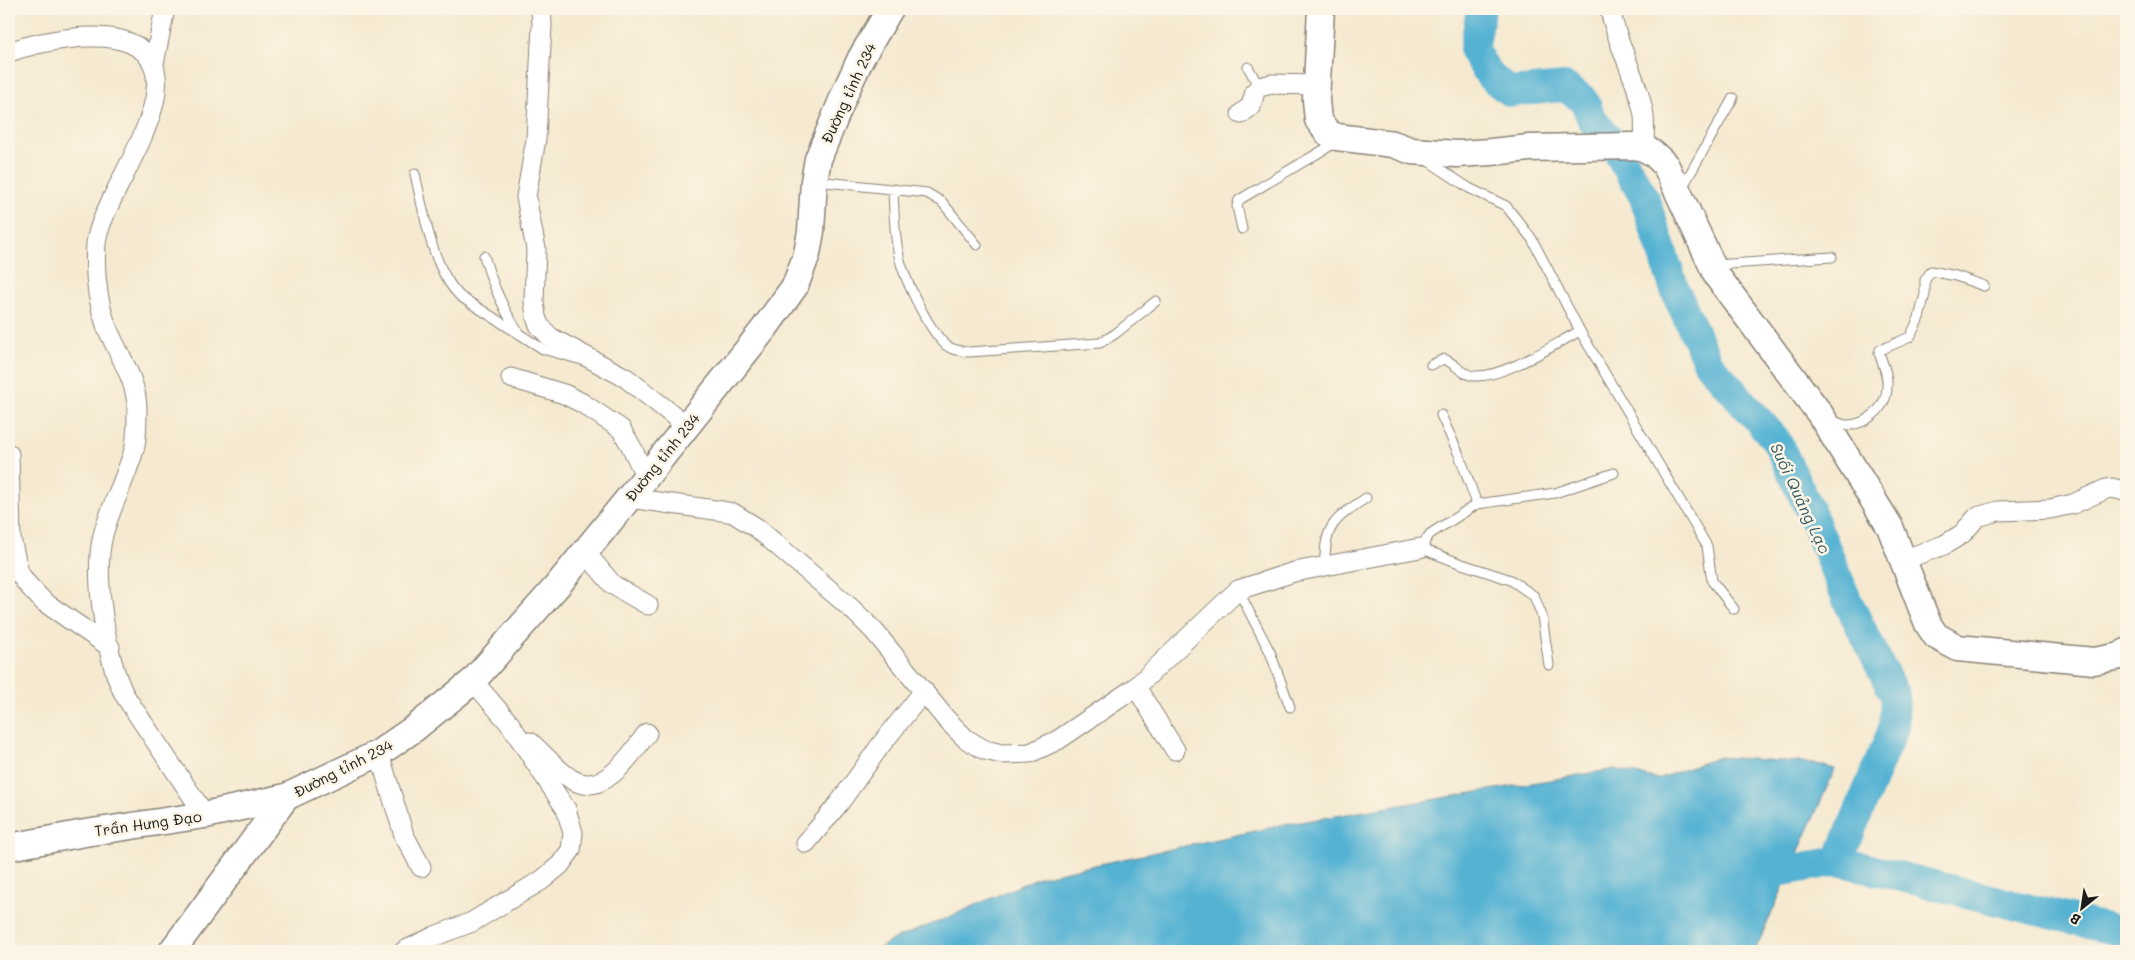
<svg xmlns="http://www.w3.org/2000/svg" width="2135" height="960" viewBox="0 0 2135 960" font-family="Mali,sans-serif">
<rect width="100%" height="100%" fill="#fcf5e5"/>
<filter id="ink" filterUnits="userSpaceOnUse"><feTurbulence type="fractalNoise" baseFrequency=".02" numOctaves="2"/><feDisplacementMap in="SourceGraphic" scale="10" xChannelSelector="R" yChannelSelector="G"/><feConvolveMatrix kernelMatrix="1 2 1 2 8 2 1 2 1" color-interpolation-filters="sRGB"/></filter>
<filter id="wash" filterUnits="userSpaceOnUse"><feTurbulence type="fractalNoise" baseFrequency=".0096" numOctaves="4" result="noise"/><feDisplacementMap in="SourceGraphic" scale="20" xChannelSelector="R" yChannelSelector="G"/><feGaussianBlur stdDeviation="1.12" result="paint"/><feColorMatrix in="noise" values="0 0 0 0 0 0 0 0 0 0 0 0 0 0 0 0 0 1.4 0 .05"/><feComposite in="paint" operator="in"/></filter>
<g filter="url(#wash)">
<rect width="100%" height="100%" fill="#f5e9d0"/>
<path fill="#55b2d3" stroke="#386778" d="M1719 757 1813 763 1835 769 1755 951H875L894 939 940 921 1039 877 1288 824 1615 769 1658 779Z"/>
<g fill="none" stroke-linecap="round" stroke-linejoin="round">
<path stroke="#55b2d3" stroke-width="30" d="M1481 9 1474 51 1490 76 1510 92 1565 87 1584 100 1592 120 1613 144 1644 197 1675 290 1708 363 1776 440 1812 515 1847 600 1895 696 1894 727 1838 861
M1751 877 1838 861 2126 933"/>
</g>
</g>
<g filter="url(#ink)">
<g fill="none" stroke-linecap="round" stroke-linejoin="round">
<g stroke="#888276" stroke-width="11">
<path id="lane" d="M1248 67 1259 87
M1425 159 1469 188 1506 206 1532 239 1580 331 1707 546 1712 581 1734 609
M415 174C424 212 432 270 461 297L543 349 578 359
M817 181 927 193 942 202 977 245
M1682 188 1733 98
M893 189C894 210 894 230 898 251 902 275 928 330 947 346 954 351 961 351 969 352L1100 343 1115 334 1156 301
M1242 229 1237 206 1239 200 1330 146 1335 139
M484 256C492 284 502 307 518 332
M1715 265 1832 257
M1431 365 1444 359C1455 363 1462 375 1474 376 1504 378 1553 345 1580 331
M1441 415 1460 457 1477 504 1430 534 1420 548 1459 563 1511 580 1534 596 1542 616 1549 665
M1831 419C1835 421 1840 424 1845 425 1866 426 1887 408 1887 387 1888 375 1883 364 1879 353L1880 350 1910 337 1919 318 1925 294V280L1931 271 1956 276 1984 286
M1477 504 1555 493 1614 473
M1325 567C1324 526 1333 520 1366 498
M1238 590 1270 652 1290 707"/>
</g>
<g stroke="#888276" stroke-width="21">
<path id="street" d="M541 9 542 25 536 139 526 197 536 249 534 301 536 317 539 325 550 337 626 378 687 426
M1610 9C1617 46 1638 79 1644 116 1645 126 1644 137 1644 147
M9 52C40 41 99 30 130 43 204 75 100 194 96 244 94 272 97 299 106 325 117 353 137 379 137 409 137 421 137 434 135 446 127 477 111 505 103 535 93 576 106 659 125 696L205 815
M154 64 165 9
M1241 114 1251 106 1255 92 1259 87 1272 84 1315 85
M511 378 564 394 582 403 621 429 631 446 646 477
M9 454 11 539 19 573 27 584 44 602 110 647
M629 498 722 511 733 513 757 528 852 609 874 631 946 719 966 739 985 750 1002 754 1030 753 1058 740 1136 687 1238 590 1294 572 1420 548
M585 552 613 585 648 605
M1903 560 1944 545 1962 534 1977 517 1998 511 2050 509 2073 504 2106 489 2112 488 2125 491
M1136 687 1175 750
M530 742C544 754 557 771 573 780 604 798 632 753 647 733
M379 753 404 835 421 867
M806 843 840 802 880 746 924 691
M404 951 435 936 472 922 542 880 560 865 571 850 573 833 566 809 510 724 473 681"/>
</g>
<g stroke="#888276" stroke-width="29">
<path id="secondary" d="M1321 9 1316 100 1318 120 1328 133 1337 137 1393 144 1412 151 1457 154 1491 152 1529 148 1635 146C1649 148 1657 156 1666 166L1717 276 1820 414 1890 527 1928 624 1936 636 1958 648 2094 661 2121 656 2126 652
M9 847 85 833 205 815 286 797 379 753 415 728 473 681 557 586 646 477 764 329 795 286 807 254 811 231 814 181 818 159 847 88 861 58 890 9
M172 951 286 797"/>
</g>
<use href="#lane" stroke="#fff" stroke-width="9"/>
<use href="#street" stroke="#fff" stroke-width="19"/>
<use href="#secondary" stroke="#fff" stroke-width="26"/>
</g>
</g>
<g text-anchor="middle" dominant-baseline="central" stroke-width="5" stroke-linejoin="round" paint-order="stroke">
<g font-size="15" fill="#1c1c1c" stroke="#fcf5e5">
<text transform="translate(848 93) rotate(-65)">Đường tỉnh 234</text>
<text transform="translate(662 457) rotate(-51)">Đường tỉnh 234</text>
<text transform="translate(343 768) rotate(-27)">Đường tỉnh 234</text>
<text transform="translate(148 823) rotate(-8)">Trần Hưng Đạo</text>
</g>
<g font-size="16" font-style="italic" fill="#335865" stroke="#fcf5e5">
<text transform="translate(1801 498) rotate(65)">Suối Quảng Lạc</text>
</g>
</g>
<rect width="2135" height="960" fill="none" stroke="#fcf5e5" stroke-width="30"/>
<g transform="translate(2082 908) rotate(210)" stroke="#fcf5e5" stroke-width="4" paint-order="stroke">
<path d="M0-4L9 19L0 12L-9 19Z" fill="#1c1c1c"/>
<text y="-8" font-size="14" font-weight="bold" text-anchor="middle" fill="#1c1c1c">B</text>
</g>
</svg>
